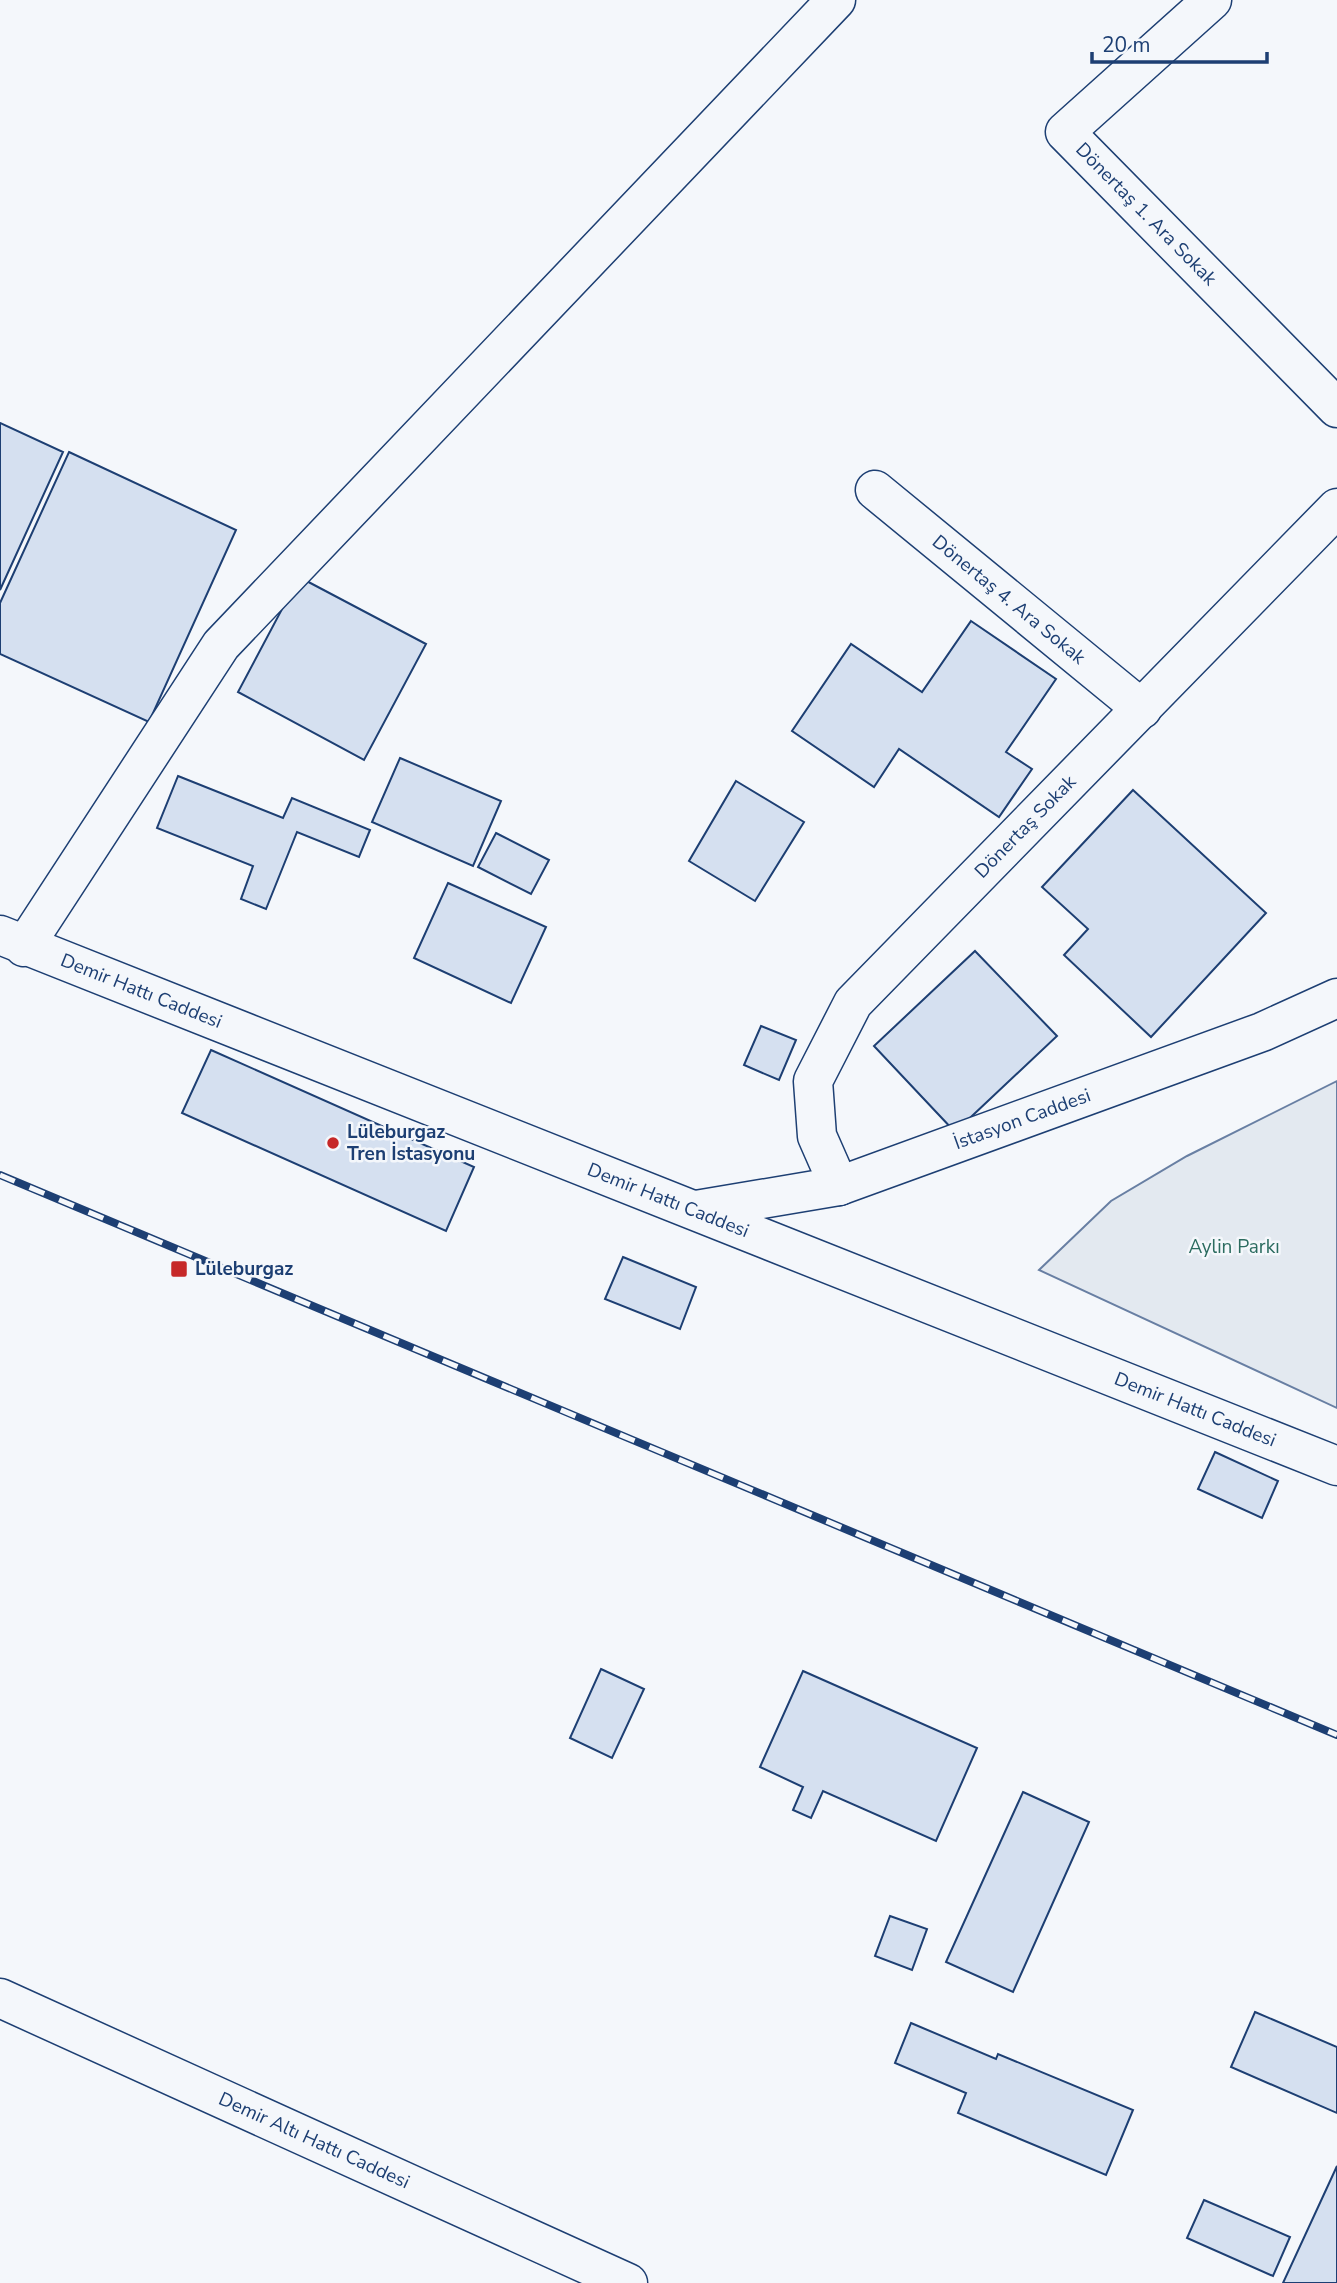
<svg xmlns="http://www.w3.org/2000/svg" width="1337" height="2283" viewBox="0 0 1337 2283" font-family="'Nunito Sans',sans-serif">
<rect width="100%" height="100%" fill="#f4f7fb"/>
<path fill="#e3e9f0" stroke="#687fa3" stroke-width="2" d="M1337 1081V1408L1039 1270 1111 1201 1187 1156Z"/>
<path fill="#d5e0f0" stroke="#1d3f73" stroke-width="2" d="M0 423 63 452 0 590Z
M69 452 236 530 149 722 0 654V603Z
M299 577 426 644 364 760 238 692Z
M971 621 1056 679 1006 752 1032 769 999 817 899 749 874 787 792 731 851 644 922 692Z
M400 758 501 801 473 866 372 822Z
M178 776 283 818 292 798 370 830 359 857 297 832 266 909 241 899 253 866 157 828Z
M736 781 804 822 755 901 689 861Z
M1133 790 1266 913 1151 1037 1064 955 1088 929 1042 887Z
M496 833 549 860 531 894 478 867Z
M448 883 546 927 511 1003 414 958Z
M975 951 1057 1036 955 1132 874 1046Z
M761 1026 796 1040 779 1080 744 1065Z
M211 1050 474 1167 446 1231 182 1113Z
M623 1257 696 1287 680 1329 605 1299Z
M1215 1452 1278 1481 1262 1518 1198 1489Z
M601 1669 644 1689 612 1758 570 1738Z
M803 1671 977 1748 936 1841 823 1791 811 1818 793 1810 803 1787 760 1767Z
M1023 1792 1089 1822 1013 1992 946 1962Z
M890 1916 927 1929 912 1970 875 1956Z
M1255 2012 1337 2047V2113L1231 2067Z
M911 2023 996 2059 998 2054 1133 2110 1106 2175 958 2113 966 2093 895 2063Z
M1337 2166V2283H1283Z
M1204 2200 1290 2237 1273 2276 1187 2238Z"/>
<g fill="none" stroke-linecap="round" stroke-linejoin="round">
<g stroke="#1d3f73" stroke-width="41">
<g id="minor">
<path id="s1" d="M1212 0 1065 132 1337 408"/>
<path id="s2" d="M875 490 1142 709"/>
<path id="s3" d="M0 935 1337 1466"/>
<path d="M24 947 221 645 836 0"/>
<path id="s4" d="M839 1186 817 1136 813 1081 853 1003 1337 508"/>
<path id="s5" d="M0 1998 628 2283"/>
</g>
</g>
<g stroke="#1d3f73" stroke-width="41">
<g id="major">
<path id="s6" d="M696 1210 839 1186 1262 1032 1337 998"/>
</g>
</g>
<use href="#minor" stroke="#f4f7fb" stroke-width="38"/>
<use href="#major" stroke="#f4f7fb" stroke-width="38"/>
<g stroke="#1d3f73" stroke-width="8">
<path id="rail" d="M0 1175 1337 1735"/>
</g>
<use href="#rail" stroke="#f4f7fb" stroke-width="5" stroke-dasharray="16" stroke-linecap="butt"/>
</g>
<g fill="#c62828" stroke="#f4f7fb" stroke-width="2.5">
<circle cx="333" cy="1143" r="7"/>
<rect x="170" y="1260" width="18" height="18" rx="3.5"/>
</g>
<g text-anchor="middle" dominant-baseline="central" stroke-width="5" stroke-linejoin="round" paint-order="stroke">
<g font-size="19" fill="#1d3f73" stroke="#f4f7fb">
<text stroke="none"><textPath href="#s1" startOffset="313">Dönertaş 1. Ara Sokak</textPath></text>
<text stroke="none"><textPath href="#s2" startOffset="173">Dönertaş 4. Ara Sokak</textPath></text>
<text stroke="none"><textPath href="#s4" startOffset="444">Dönertaş Sokak</textPath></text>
<text stroke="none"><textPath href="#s3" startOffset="152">Demir Hattı Caddesi</textPath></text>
<text stroke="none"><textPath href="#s6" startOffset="340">İstasyon Caddesi</textPath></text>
<text stroke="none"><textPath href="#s3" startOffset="719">Demir Hattı Caddesi</textPath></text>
<text stroke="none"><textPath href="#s3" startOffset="1286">Demir Hattı Caddesi</textPath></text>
<text stroke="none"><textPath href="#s5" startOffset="345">Demir Altı Hattı Caddesi</textPath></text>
</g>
<g font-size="19" font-weight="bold" fill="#1d3f73" stroke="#f4f7fb" text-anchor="start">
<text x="347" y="1132">Lüleburgaz<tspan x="347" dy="22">Tren İstasyonu</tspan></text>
<text x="195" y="1269">Lüleburgaz</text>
</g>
<g font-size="19" fill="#2c6c60" stroke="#f4f7fb">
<text x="1234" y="1247">Aylin Parkı</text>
</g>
</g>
<path d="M1092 52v10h175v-10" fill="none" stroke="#1d3f73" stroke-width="3.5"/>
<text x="1102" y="52" font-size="21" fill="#1d3f73" stroke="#f4f7fb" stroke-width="5" paint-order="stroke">20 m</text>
</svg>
